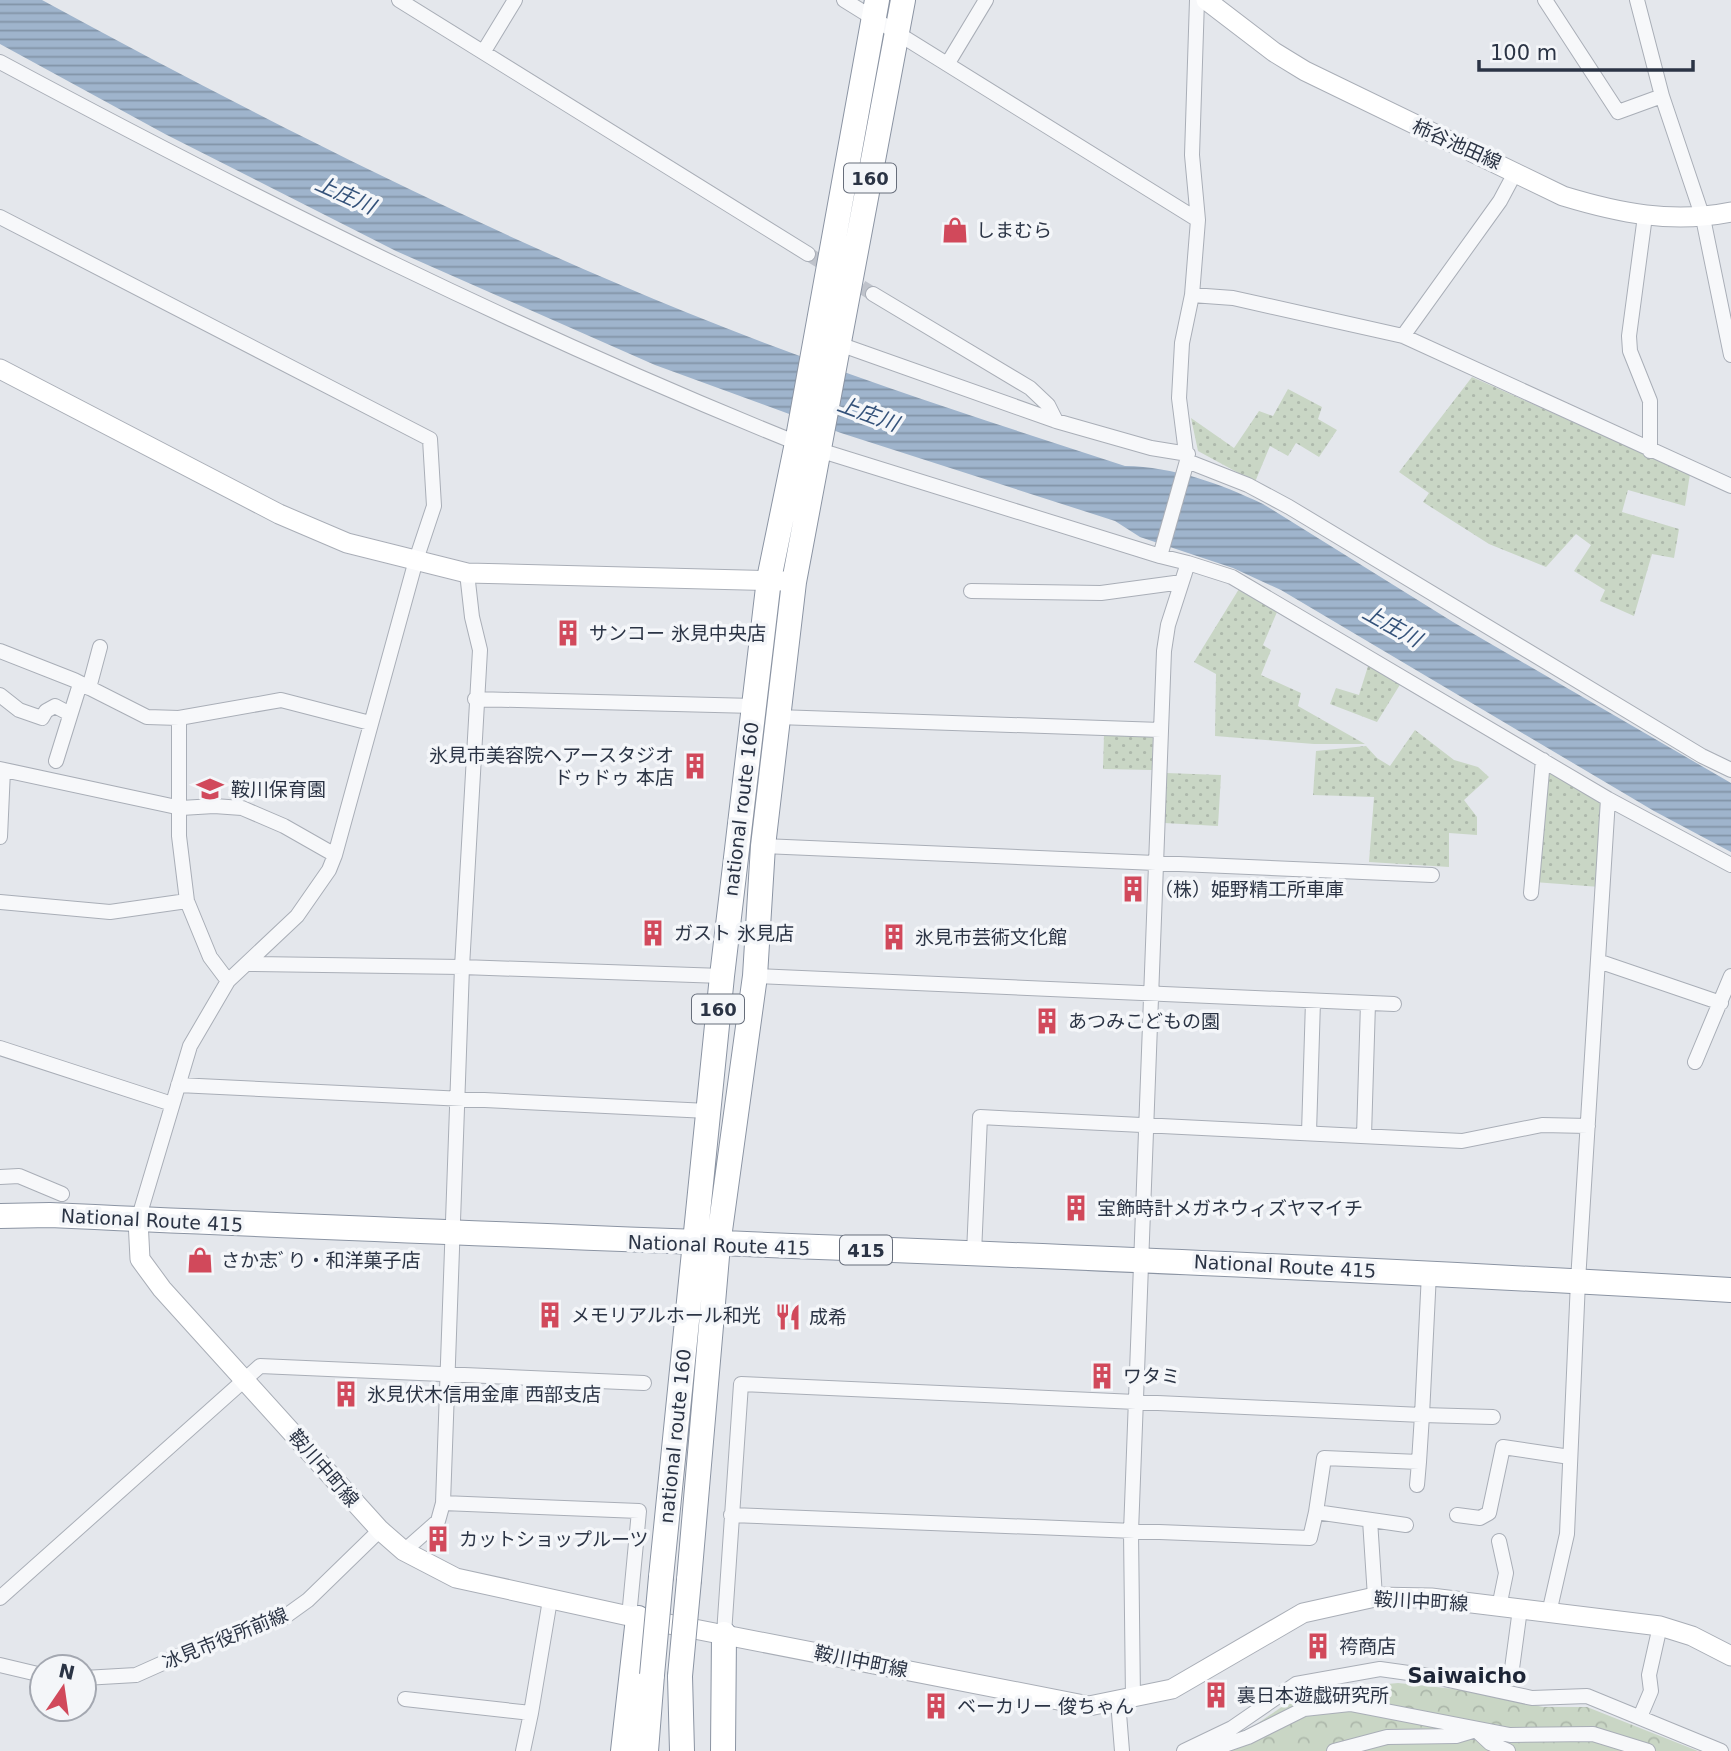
<svg xmlns="http://www.w3.org/2000/svg" width="1731" height="1751" viewBox="0 0 1731 1751" font-family="'DejaVu Sans','Noto Sans JP',sans-serif">
<defs>
<pattern id="grass-dots" width="8" height="8" patternUnits="userSpaceOnUse" patternTransform="scale(1.75)"><rect width="8" height="8" fill="#c9d6c5"/><path d="M2 2h.1M6 6h.1" fill="none" stroke="#adb8ab" stroke-width="1.8" stroke-linecap="round"/></pattern>
<pattern id="forest-crowns" width="20" height="18" patternUnits="userSpaceOnUse" patternTransform="scale(1.75)"><rect width="20" height="18" fill="#c9d6c5"/><path d="M2 6a3 3 0 1 1 6 0M12 15a3 3 0 1 1 6 0" fill="none" stroke="#adb8ab"/></pattern>
<pattern id="water-rules" width="6" height="5" patternUnits="userSpaceOnUse" patternTransform="scale(1.75)"><rect width="6" height="5" fill="#9fb4cc"/><path d="M0 2.5h6" fill="none" stroke="#8293a7"/></pattern>
</defs>
<rect width="100%" height="100%" fill="#e4e7ec"/>
<path fill="url(#grass-dots)" d="M1472 377 1690 474 1685 506 1628 490 1622 512 1679 529 1674 558 1652 554 1634 616 1600 601 1605 590 1574 571 1591 545 1576 534 1546 567 1489 544 1423 502 1429 493 1399 472Z
M1288 389 1322 407 1318 419 1337 430 1319 457 1296 443 1288 456 1270 446 1255 482 1198 451 1191 418 1234 448 1259 411 1273 416Z
M1239 589 1277 612 1263 645 1271 650 1261 675 1301 693 1298 706 1365 744H1314L1215 736 1216 674 1194 662Z
M1369 663 1401 683 1377 722 1330 704 1336 688 1359 695Z
M1415 730 1454 760 1478 767 1489 777 1464 800 1477 817V835L1449 833V867L1369 862 1374 797 1313 795 1316 751 1366 746 1377 758 1390 766Z
M1104 735 1153 737 1152 770 1103 769Z
M1544 764 1606 800 1600 887 1534 882Z
M1166 773 1221 775 1218 826 1164 823Z"/>
<path fill="url(#forest-crowns)" d="M1398 1683 1455 1689 1543 1707H1587L1698 1751H1218L1283 1706 1345 1688Z"/>
<path fill="url(#water-rules)" d="M0 0H42C252 114 466 223 688 313 831 371 978 418 1125 466 1174 467 1219 483 1263 504L1453 622 1731 783V852L1654 811 1281 590 1233 568 1140 537 1115 521 841 433 655 365 396 251 165 134 0 44Z"/>
<g fill="none" stroke-linecap="round" stroke-linejoin="round">
<path stroke="#bfc3cb" stroke-width="14" stroke-dasharray="14 7" stroke-linecap="butt" d="M808 254 873 294"/>
<g stroke="#a9aeb7" stroke-width="16">
<path id="street" d="M399 0 808 254
M844 0 1198 220
M1197 0 1192 155 1198 220 1192 295 1182 343 1179 398 1187 461 1248 485 1289 507 1702 756 1731 770
M1545 0 1618 112 1662 96
M1637 0 1662 96 1703 218 1731 355
M484 51 515 0
M0 62C259 201 524 333 797 443
M948 63 986 0
M1645 216 1629 336 1630 351 1650 401V451
M0 217 430 439 434 506 416 560 335 855 329 870 297 916 228 981 190 1046 138 1220
M873 294 1030 388 1048 405 1056 421 1151 448 1188 454
M1192 295 1233 298 1403 336 1731 486
M1403 336 1500 201 1516 171
M839 344 1056 421
M819 450 1160 556
M1187 461 1160 556 1188 563
M971 591 1101 593 1182 582
M0 651 74 680 147 717 179 718 281 700 370 723
M89 688 100 647
M0 695 19 710 42 718 46 711 55 706 70 714
M475 699 754 706
M777 717 1161 730
M179 718V836L187 901 210 957 228 981
M56 761 80 684
M0 769 181 808 214 806 242 808 284 826 335 855
M0 837 3 770
M763 846 1432 875
M1531 893 1543 760
M0 902 110 912 187 901
M1598 961 1721 1003
M250 964 462 967 722 976
M755 976 1394 1004
M0 1048 172 1104
M1695 1062 1731 976
M178 1085 708 1111
M1309 1133 1313 1001
M1364 1136 1368 1003
M0 1177 19 1176 62 1194
M974 1253 980 1117 1462 1141 1542 1125 1588 1126
M1419 1462 1422 1415 1493 1417
M443 1503 639 1511 629 1617
M1316 1512 1324 1458 1419 1462 1417 1485
M731 1515 1310 1538 1316 1512 1406 1525
M1457 1515 1480 1518 1489 1513 1503 1447 1570 1457
M1370 1520 1375 1597
M1499 1541 1506 1573 1499 1607
M404 1551 438 1521 443 1503 462 967 480 650 472 617 467 573
M0 1598 260 1366 644 1383
M1549 1613 1567 1534 1578 1281 1608 799
M724 1634 741 1384 1422 1415 1429 1273
M0 1665 42 1675
M1511 1676 1520 1609
M84 1678 136 1675 201 1646 283 1618 308 1600 380 1530
M405 1699 531 1713 550 1600
M1133 1699 1131 1532 1164 651 1168 625 1188 563 1232 577 1608 799 1731 865
M1118 1701 1122 1751
M1640 1717 1651 1691 1649 1675 1660 1626
M1188 1750 1207 1751 1248 1737 1304 1709 1350 1704 1510 1735 1593 1734 1648 1751
M523 1751 531 1713
M1184 1751 1232 1728 1296 1684 1380 1669 1430 1676 1532 1698 1587 1696 1721 1751
M1334 1751 1387 1737 1456 1736 1476 1730 1490 1743 1508 1751"/>
</g>
<g stroke="#a9aeb7" stroke-width="21">
<path id="secondary" d="M1206 0 1274 52 1305 71 1563 196C1619 213 1672 224 1731 212
M0 369 279 514 347 543 467 573 783 581
M138 1220 140 1259 162 1289 380 1530 404 1551 456 1578 638 1618 1089 1706 1172 1689 1303 1613 1375 1597 1431 1598 1660 1626 1692 1636 1731 1656"/>
</g>
<g stroke="#8b94a3" stroke-width="26">
<path id="highway" d="M0 1216 50 1215C611 1241 1171 1257 1731 1290
M661 1577 722 976 769 579 797 443 877 0
M689 1580 718 1245 755 976 763 846 794 582 903 0
M680 1676 682 1751
M623 1751 638 1618
M646 1751 652 1675
M723 1751 724 1634"/>
</g>
<use href="#street" stroke="#f7f8fa" stroke-width="14"/>
<use href="#secondary" stroke="#fff" stroke-width="19"/>
<use href="#highway" stroke="#fff" stroke-width="24"/>
<g stroke="#8b94a3" stroke-width="26" stroke-linecap="butt">
<path id="highway-bridge" d="M652 1675 661 1577
M680 1676 689 1580"/>
</g>
<use href="#highway-bridge" stroke="#fff" stroke-width="24"/>
</g>
<defs>
<g id="shop-bare" transform="scale(2.1)"><path d="M-5-2.5h2.3a2.7 3.5 0 0 1 5.4 0H5L5.5 6h-11ZM-1.5-2.5h3a1.5 2.3 0 0 0-3 0Z" fill="#d1495b" stroke="#f4f6f9" stroke-width="2.5" paint-order="stroke"/></g>
<g id="building-bare" transform="scale(2.1)"><path d="M-4-6H4V6H1V3H-1V6H-4ZM-2.5-4.3h1.7v1.8h-1.7ZM.8-4.3h1.7v1.8H.8ZM-2.5-1h1.7V.8h-1.7ZM.8-1h1.7V.8H.8Z" fill="#d1495b" stroke="#f4f6f9" stroke-width="2.5" paint-order="stroke"/></g>
<g id="school-bare" transform="scale(2.1)"><path d="M0-5L7-2L0 1L-7-2ZM-4 1L0 2.5L4 1V4Q0 6-4 4Z" fill="#d1495b" stroke="#f4f6f9" stroke-width="2.5" paint-order="stroke"/></g>
<g id="restaurant-bare" transform="scale(2.1)"><path d="M-5-6h1v4h1v-4h1v4h1v-4h1v5L-1.5 .5V6h-2V.5L-5-1ZM5-6V6H3V1.5H1.5Q1.5-4 5-6Z" fill="#d1495b" stroke="#f4f6f9" stroke-width="2.5" paint-order="stroke"/></g>
</defs>
<g fill-rule="evenodd">
<use href="#shop-bare" x="955" y="230"/>
<use href="#building-bare" x="568" y="633"/>
<use href="#building-bare" x="695" y="766"/>
<use href="#school-bare" x="210" y="789"/>
<use href="#building-bare" x="1133" y="889"/>
<use href="#building-bare" x="653" y="933"/>
<use href="#building-bare" x="894" y="937"/>
<use href="#building-bare" x="1047" y="1021"/>
<use href="#building-bare" x="1076" y="1208"/>
<use href="#shop-bare" x="200" y="1260"/>
<use href="#building-bare" x="550" y="1315"/>
<use href="#restaurant-bare" x="788" y="1317"/>
<use href="#building-bare" x="1102" y="1376"/>
<use href="#building-bare" x="346" y="1394"/>
<use href="#building-bare" x="438" y="1539"/>
<use href="#building-bare" x="1318" y="1646"/>
<use href="#building-bare" x="1216" y="1695"/>
<use href="#building-bare" x="936" y="1706"/>
</g>
<g text-anchor="middle" dominant-baseline="central" stroke-width="7" stroke-linejoin="round" paint-order="stroke">
<g fill="#f4f6f9" stroke="#676e7b" stroke-width="2">
<rect x="844" y="163.5" width="52" height="29" rx="5"/>
<rect x="692" y="994.5" width="52" height="29" rx="5"/>
<rect x="840" y="1235.5" width="52" height="29" rx="5"/>
</g>
<g font-size="18" font-weight="bold" fill="#2b3445">
<text x="870" y="178">160</text>
<text x="718" y="1009">160</text>
<text x="866" y="1250">415</text>
</g>
<g font-size="19" fill="#2b3445" stroke="#f4f6f9">
<text transform="translate(1457 144) rotate(24)">柿谷池田線</text>
<text transform="translate(741 809) rotate(-83)">national route 160</text>
<text transform="translate(152 1220) rotate(3)">National Route 415</text>
<text transform="translate(719 1245) rotate(2)">National Route 415</text>
<text transform="translate(1285 1266) rotate(3)">National Route 415</text>
<text transform="translate(675 1436) rotate(-84)">national route 160</text>
<text transform="translate(324 1468) rotate(49)">鞍川中町線</text>
<text transform="translate(1421 1601) rotate(3)">鞍川中町線</text>
<text transform="translate(225 1638) rotate(-22)">冰見市役所前線</text>
<text transform="translate(861 1661) rotate(11)">鞍川中町線</text>
</g>
<g font-size="19" fill="#2b3445" stroke="#f4f6f9" text-anchor="start">
<text x="976" y="230">しまむら</text>
<text x="589" y="633">サンコー 氷見中央店</text>
<text x="674" y="755" text-anchor="end">氷見市美容院ヘアースタジオ<tspan x="674" dy="22">ドゥドゥ 本店</tspan></text>
<text x="231" y="789">鞍川保育園</text>
<text x="1154" y="889">（株）姫野精工所車庫</text>
<text x="674" y="933">ガスト 氷見店</text>
<text x="915" y="937">氷見市芸術文化館</text>
<text x="1068" y="1021">あつみこどもの園</text>
<text x="1097" y="1208">宝飾時計メガネウィズヤマイチ</text>
<text x="221" y="1260">さか志ﾞり・和洋菓子店</text>
<text x="571" y="1315">メモリアルホール和光</text>
<text x="809" y="1317">成希</text>
<text x="1123" y="1376">ワタミ</text>
<text x="367" y="1394">氷見伏木信用金庫 西部支店</text>
<text x="459" y="1539">カットショップルーツ</text>
<text x="1339" y="1646">袴商店</text>
<text x="1237" y="1695">裏日本遊戯研究所</text>
<text x="957" y="1706">ベーカリー 俊ちゃん</text>
</g>
<g font-size="21" font-style="italic" fill="#34527a" stroke="#f4f6f9">
<text transform="translate(345 195) rotate(24)">上庄川</text>
<text transform="translate(868 414) rotate(20)">上庄川</text>
<text transform="translate(1392 626) rotate(29)">上庄川</text>
</g>
<g font-size="21" font-weight="bold" fill="#1d2536" stroke="#f4f6f9">
<text x="1467" y="1676">Saiwaicho</text>
</g>
</g>
<g transform="translate(63 1688) rotate(13)"><circle r="33" fill="#f4f6f9" stroke="#a4a8b1" stroke-width="2"/>
<path d="M0-5L12 26L0 18L-12 26Z" fill="#d1495b"/>
<text y="-10" font-size="19" font-weight="bold" text-anchor="middle" fill="#2b3445">N</text>
</g>
<path d="M1479 60v10h214v-10" fill="none" stroke="#2b3445" stroke-width="3.5"/>
<text x="1490" y="60" font-size="21" fill="#2b3445" stroke="#f4f6f9" stroke-width="5" paint-order="stroke">100 m</text>
</svg>
